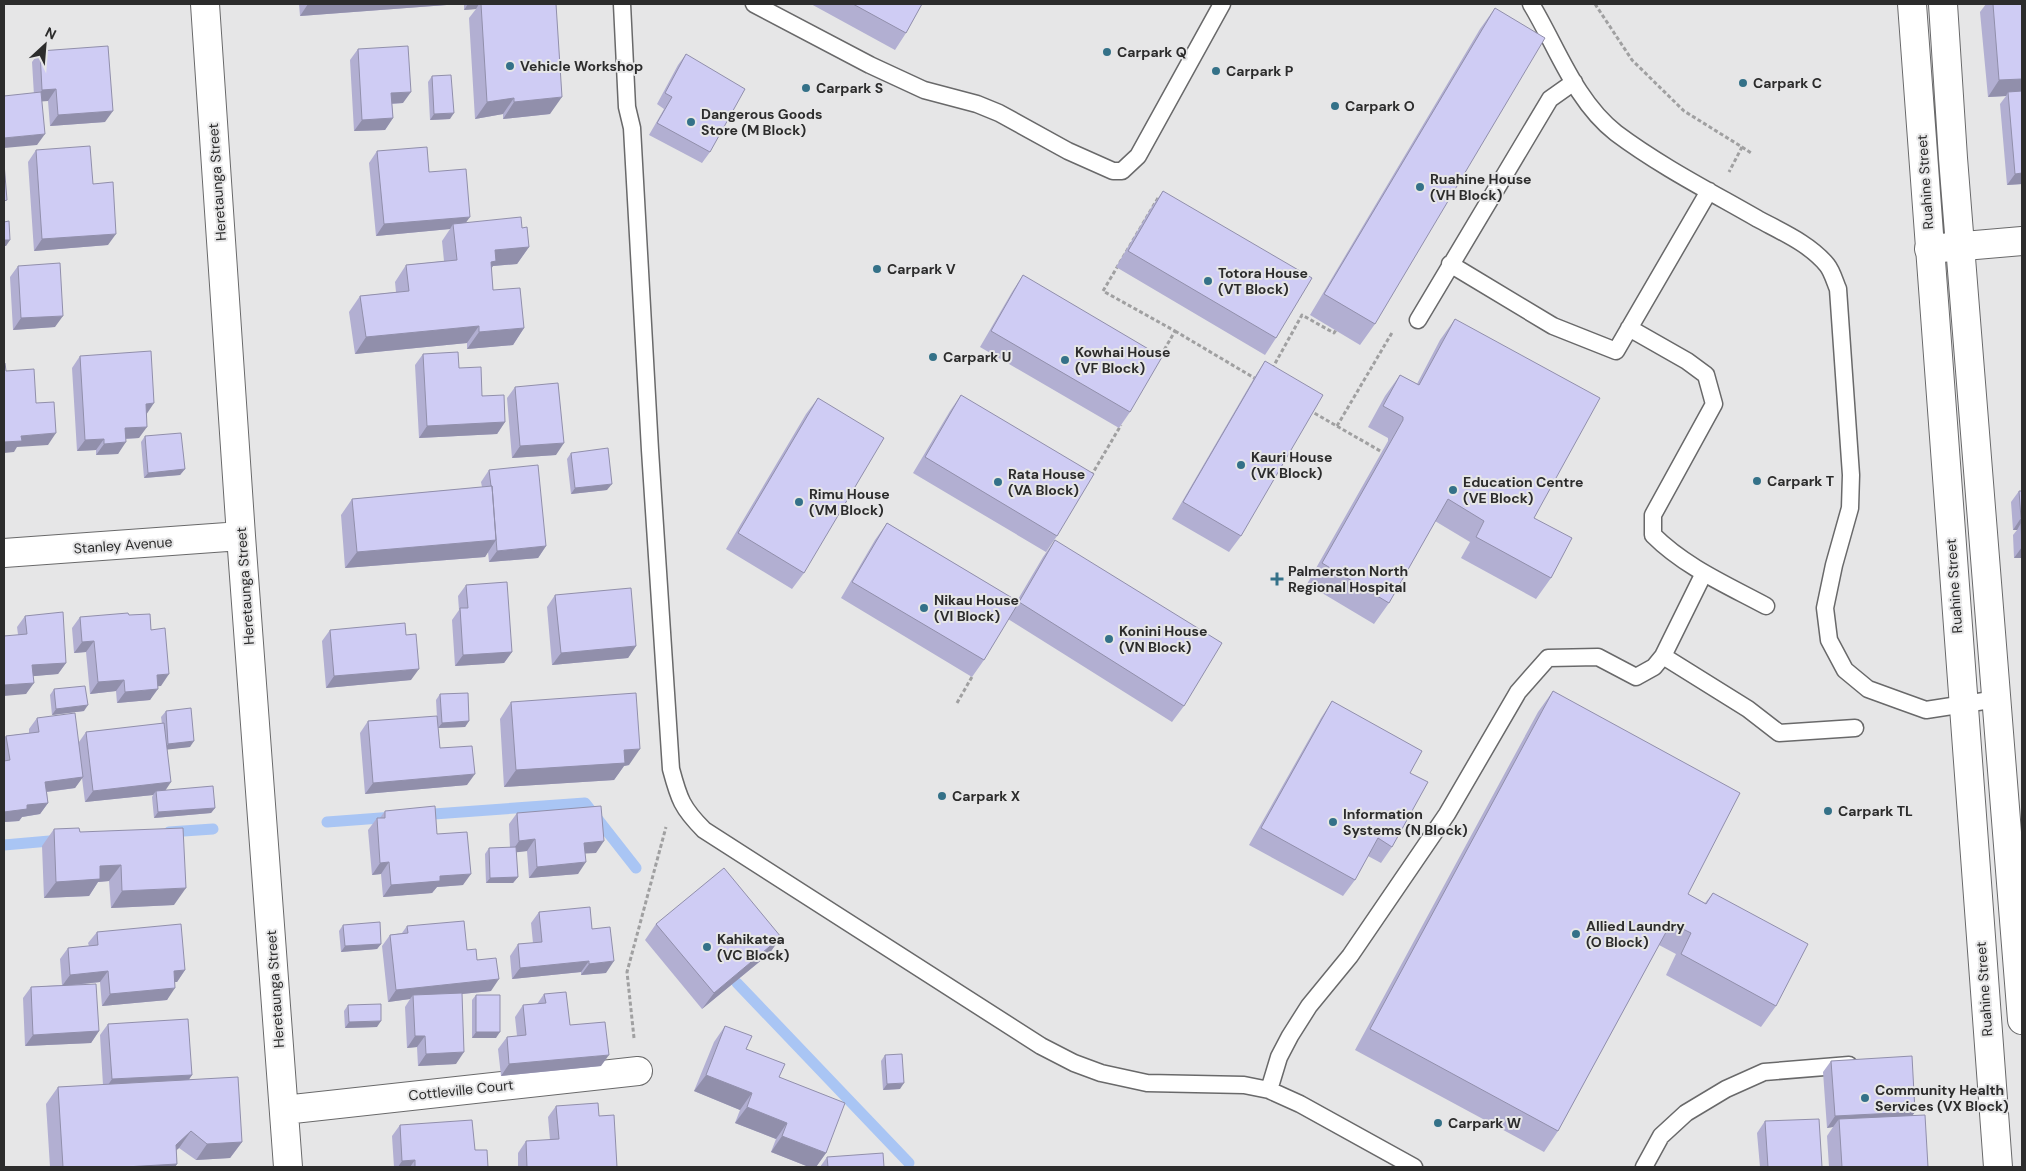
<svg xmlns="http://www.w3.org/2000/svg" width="2026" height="1171" viewBox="0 0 2026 1171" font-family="'DM Sans',sans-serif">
<rect width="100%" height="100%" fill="#e6e6e7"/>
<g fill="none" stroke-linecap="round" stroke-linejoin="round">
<path stroke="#a9c5f4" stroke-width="11" d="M420 815 585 803 636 868
M327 822 394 817
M169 832 213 829
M4 845 61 840
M737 983 909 1163"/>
<g stroke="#69696a" stroke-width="19">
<path id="lane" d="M622 4 627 107 632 128 650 450 671 769C679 799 682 808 704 830L1041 1046 1074 1063 1101 1073 1147 1083 1244 1085 1269 1090 1300 1104 1414 1167
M754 4 870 65 924 90 977 104 999 113 1068 151 1113 171H1122L1138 156 1222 4
M1531 4C1557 47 1575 101 1616 133 1660 166 1711 192 1758 219 1782 232 1810 244 1827 265 1832 271 1835 282 1838 289L1851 475 1850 508 1834 565 1825 608 1829 640 1845 670 1868 689 1901 701 1926 710 1997 699
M1450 264 1553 326 1616 351 1709 191
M1418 320 1550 99 1574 82
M1629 328 1687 361 1706 375 1714 404 1653 515V535C1685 567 1727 585 1766 606
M1663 656 1748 709 1779 733 1855 728
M1269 1090 1279 1057 1290 1036 1309 1006 1350 956 1447 814 1518 692 1548 658 1598 657 1636 677 1654 667 1663 656 1704 573
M1644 1167 1661 1136 1686 1113 1726 1089 1764 1072 1849 1065"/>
</g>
<g stroke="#69696a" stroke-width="30">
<path id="street" d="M205 4 241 536 288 1167
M1929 249 2022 241
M4 553 241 536
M284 1110 638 1071"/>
</g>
<g stroke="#69696a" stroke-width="30">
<path id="secondary" d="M1912 4 1998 1167
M1943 4 1953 158 2022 1020"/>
</g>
<path stroke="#a0a0a1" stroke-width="3" stroke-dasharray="4 2.5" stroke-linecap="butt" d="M1595 4 1632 60 1684 111 1742 147 1729 172
M1742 147 1751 153
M1158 198 1103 291 1175 331 1159 359
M1175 331 1256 379
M1272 369 1302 315 1334 333 1336 330
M1309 410 1382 452
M1337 426 1393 331
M1091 476 1121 425
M957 703 973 675
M634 1038 627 972 666 827"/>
<use href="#lane" stroke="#fff" stroke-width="16"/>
<use href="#street" stroke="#fff" stroke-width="28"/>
<use href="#secondary" stroke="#fff" stroke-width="28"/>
</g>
<path fill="#b2afd2" d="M299 4H460L300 16Z
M464 4H556L550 114 503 119V114L475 119 469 18 476 9 464 10Z
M811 4H922L906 33 895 50Z
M1986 4H2022V184L2007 185 2000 104 2006 96 1988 97 1980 12Z
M1495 8 1375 324 1360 345 1310 315 1480 29Z
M358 49 403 103 392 104 393 118 385 130 354 131 350 60Z
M40 51 105 122 50 126 48 101H42L37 145 32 62Z
M686 54 710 152 702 163 649 135 664 109 657 104 678 65Z
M432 76 450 119 430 120 428 82Z
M36 150 93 184 108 245 34 251 28 162Z
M377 151 429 172 466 223 522 228 529 247 517 264 493 266 491 268 493 290 524 328 513 345 467 349V343L355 354 349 312 360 296 396 292 395 282 406 265 444 261 442 241 450 229 376 236 369 163Z
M1163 191 1276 338 1265 355 1116 267 1151 208Z
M18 266 55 327 13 330 10 277Z
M1023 275 1130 412 1119 428 980 347 1012 292Z
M1455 319 1534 518 1551 578 1536 599 1461 558 1470 542 1435 521 1389 603 1374 624 1307 584 1388 441V438L1368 427 1385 396 1400 375 1417 384 1440 340Z
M423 354 459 368 505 422 497 434 419 438 415 365Z
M80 356 146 415 139 438 126 439 118 454 96 455V450L77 451 72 368Z
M1265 361 1241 536 1229 552 1172 519 1254 378Z
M515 387 556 455 512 458 507 398Z
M961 395 1057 536 1046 552 913 473 950 411Z
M818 398 804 573 792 589 726 549 806 414Z
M145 436 185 469 180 475 144 478 141 442Z
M571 453 607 490 571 494 567 459Z
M489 470 546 546 538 558 489 562 488 552 485 557 345 568 341 515 352 499 482 487 481 482Z
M2019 491H2022V558H2014L2013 535 2017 530H2013L2011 502Z
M887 523 1017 601 1043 557 1055 540 1184 706 1172 722 1008 619 984 660 972 677 841 598 875 540Z
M466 585 512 652 504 663 455 666 452 620 459 610 458 596Z
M555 595 636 646 628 658 552 665 547 607Z
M129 615 151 630 161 686H158L150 700 117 703 116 691 90 694 86 652 74 653 72 628 80 617Z
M25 616 66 663 58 674 33 676 26 694 17 627Z
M330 630 411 680 326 688 322 641Z
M54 689 84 711 52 715 50 695Z
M1553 691 1688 894 1705 903 1713 893 1776 1006 1761 1027 1666 975 1676 954 1659 945 1558 1131 1544 1152 1355 1050 1538 712Z
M440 694 469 721 465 727 438 728 440 748 467 785 365 794 360 733 368 721 437 717 436 700Z
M1332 701 1410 773 1392 847 1381 863 1368 856 1355 880 1343 896 1249 845 1321 718Z
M511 702 629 765 624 766 614 780 504 787 500 719Z
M166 711 190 747 167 749 165 790 215 808 211 813 154 818 152 797 153 795 85 802 82 778 75 788 47 792 48 803 40 814 22 817 19 821 4 822V739L6 736 29 733V729L37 718 79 742 86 732 162 724 161 717Z
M385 811 437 834 463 885 437 887 432 893 383 897 381 874 372 875 368 830 377 818H380Z
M517 813 596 853H585L578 874 529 878 527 851 516 852 518 877 513 883H486L485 854 489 848H510L509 824Z
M54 829 80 832 174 905 111 908 109 881 98 882 89 896 44 898 42 846Z
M539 912 592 929 606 973 581 975V972L512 979 510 956 518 944 533 943 531 923Z
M656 924 781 937 769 954 702 1009 645 940Z
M343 925 381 944 377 949 341 952 339 931Z
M407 926 467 950 477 960 491 991 462 994 456 1064 418 1066 417 1047 407 1048 405 1007 410 999 388 1002 382 946 390 935 402 933Z
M97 932 185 970 177 982H175L167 1000 102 1006 100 982 83 984 99 1031 91 1043 25 1046 23 998 31 987 62 985 60 959 68 948 89 946 88 943Z
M544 994 601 1066 501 1076 498 1049 507 1037 517 1036 515 1017 523 1005 537 1004Z
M476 995 496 1038H472V1000Z
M348 1005 377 1027 345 1028 344 1011Z
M108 1024 192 1075 188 1080 242 1142 230 1158 196 1160 179 1148 176 1150 177 1164 175 1167H50L46 1104 58 1087 103 1085 100 1035Z
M725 1026 746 1049 779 1077 826 1153 816 1167H809L771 1152 776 1139 735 1123 740 1110 694 1091 714 1042Z
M885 1055 900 1089 883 1090 881 1061Z
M1831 1061 1915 1112 1912 1115 1928 1167H1829L1827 1136 1833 1127 1827 1128 1823 1072Z
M556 1106 599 1116 617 1167H518V1153L526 1141 550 1140 548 1117Z
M1765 1121 1822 1167H1760L1757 1133Z
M400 1125 488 1167H394L392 1136Z
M827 1157 884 1167H820Z"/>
<path fill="#918fab" d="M308 4H460L300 16Z
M468 4H479L476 9 464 10Z
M2022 79V94L2008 92 2006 96 1988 97 1999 80Z
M56 89 48 101 34 102 42 90Z
M411 92 403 103 383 104 391 93Z
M562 97 550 114 503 119 514 102Z
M514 98 503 114 475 119 487 102Z
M113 111 105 122 50 126 58 115Z
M454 113 450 119 430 120 434 114Z
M393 118 385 130 354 131 362 120Z
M45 134 37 145 4 148V138Z
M2022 173V184L2007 185 2015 174Z
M470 217 462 228 453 224 450 229 376 236 384 224Z
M116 234 108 245 34 251 42 239Z
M4 240H10L6 246H4Z
M529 247 517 264 493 266 485 278 495 250Z
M63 316 55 327 13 330 21 318Z
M479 326 467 343 355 354 366 337Z
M524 328 513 345 467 349 479 332Z
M154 403 146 415V404Z
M505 422 497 434 419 438 427 426Z
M147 427 139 438 117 439 125 428Z
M56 433 48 445 17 447 14 452 4 453V442L21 436Z
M104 439 96 450 77 451 85 440Z
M126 442 118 454 96 455 104 444Z
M564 443 556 455 512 458 520 446Z
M185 469 180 475 144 478 148 473Z
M612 484 607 490 571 494 575 488Z
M2021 518H2022V528L2021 523 2017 530H2013Z
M496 540 485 557 345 568 357 552Z
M546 546 538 558 489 562 497 551Z
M2022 547V558H2014Z
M94 641 86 652 74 653 82 642Z
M636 646 628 658 552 665 561 653Z
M512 652 504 663 455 666 463 655Z
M66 663 58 674 24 677 32 665Z
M419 669 411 680 326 688 334 676Z
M169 674 161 686 149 687 157 675Z
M124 680 116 691 90 694 98 682Z
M34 683 26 694 4 696V685Z
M158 689 150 700 117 703 125 692Z
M88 705 84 711 52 715 56 709Z
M469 721 465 727 438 728 442 723Z
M194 741 190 747 164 750 168 744Z
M640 749 629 765 624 766 614 780 504 787 516 770 624 750Z
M475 774 467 785 365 794 373 783Z
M83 777 75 788 37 793 45 782Z
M171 782 163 794 156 791 153 795 85 802 93 791Z
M48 803 40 814 22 817 19 821 4 822V812L27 805Z
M215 808 211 813 154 818 158 812Z
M535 839 527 851 511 853 519 841Z
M604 841 596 853 576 854 584 843Z
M389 862 381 874 372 875 380 863Z
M586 862 578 874 529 878 537 867Z
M121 865 109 881 98 882 89 896 44 898 56 882 100 866Z
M471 874 463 885 437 887 432 893 383 897 391 885 440 876Z
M518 877 513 883H486L490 878Z
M186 888 174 905 111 908 122 891Z
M781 937 769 954 702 1009 714 993Z
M381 944 377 949 341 952 345 946Z
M589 961 581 972 512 979 520 968Z
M614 961 606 973 581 975 589 964Z
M185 970 177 982H166L174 971Z
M108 971 100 982 62 986 70 975Z
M499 979 491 991 413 999V995L410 999 388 1002 396 990Z
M175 988 167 1000 102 1006 110 994Z
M381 1021 377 1027 345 1028 349 1022Z
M99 1031 91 1043 25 1046 33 1035Z
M476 1032H500L496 1038H472Z
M415 1036H425L417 1047 407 1048Z
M464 1052 456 1064 418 1066 426 1054Z
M609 1055 601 1066 501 1076 509 1064Z
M192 1075 184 1087 104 1091 112 1079Z
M706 1075 752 1093 740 1110 694 1091Z
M904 1083 900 1089 883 1090 887 1084Z
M747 1107 787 1123 776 1139 735 1123Z
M1915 1112 1907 1123 1839 1119 1833 1127 1827 1128 1835 1116Z
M191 1131 179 1148 164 1162 176 1145Z
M782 1136 826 1153 816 1167H809L771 1152Z
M242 1142 230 1158 196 1160 207 1144Z
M415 1160 410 1167H398L402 1161Z
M177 1164 175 1167H125Z"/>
<path fill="#cfccf4" stroke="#918fab" d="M481 4H556L562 97 514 102V98L487 102Z
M853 4H922L906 33Z
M1993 4H2022V79L1999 80Z
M1495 8 1545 38 1375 324 1324 294Z
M108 46 113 111 58 115 56 89 42 90 40 51Z
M408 46 411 92 391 93 393 118 362 120 358 49Z
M686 54 745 89 710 152 657 123 672 97 665 93Z
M451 75 454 113 434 114 432 76Z
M2022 91V173L2015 174 2008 92Z
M41 92 45 134 4 138V96Z
M90 146 93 184 113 182 116 234 42 239 36 150Z
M427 147 429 172 466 169 470 217 384 224 377 151Z
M4 163 7 200 4 201Z
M1163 191 1312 278 1276 338 1128 251Z
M521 217 522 228 527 227 529 247 495 250 496 261 491 262 493 290 520 288 524 328 479 332V326L366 337 360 296 409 291 406 265 457 260 453 224Z
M9 221 10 240H4V222Z
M60 263 63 316 21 318 18 266Z
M1023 275 1162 357 1130 412 991 331Z
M1455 319 1600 398 1534 518 1572 538 1551 578 1476 537 1484 521 1448 499 1389 603 1322 563 1403 420V417L1383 406 1400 375 1419 385Z
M151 351 154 403 146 404 147 427 125 428 126 442 104 444V439L85 440 80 356Z
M458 352 459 368 481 367 482 396 504 395 505 422 427 426 423 354Z
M1265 361 1323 395 1241 536 1183 502Z
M4 363H5L6 371 34 369 36 403 54 402 56 433 21 436 22 441 4 442Z
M558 383 564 443 520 446 515 387Z
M961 395 1094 474 1057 536 925 457Z
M818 398 884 438 804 573 738 533Z
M181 433 185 469 148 473 145 436Z
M608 448 612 484 575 488 571 453Z
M538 465 546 546 497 551 492 486H491L489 470Z
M492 486 496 540 357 552 352 499Z
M2019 491H2022V518H2021Z
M887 523 1019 602 984 660 852 582Z
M2021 523H2022V547Z
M1055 540 1222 643 1184 706 1019 602Z
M507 582 512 652 463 655 460 608H468L466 585Z
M631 588 636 646 561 653 555 595Z
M63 612 66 663 32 665 34 683 4 685V636L27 634 25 616Z
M128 613 129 615 150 614 151 630 165 628 169 674 157 675 158 689 125 692 124 680 98 682 94 641 82 642 80 617Z
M405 623 406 635 416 634 419 669 334 676 330 630Z
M85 686 88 705 56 709 54 689Z
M1553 691 1740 793 1688 894 1706 904 1713 893 1808 944 1776 1006 1681 954 1691 933 1671 923 1558 1131 1370 1029Z
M468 693 469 721 442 723 440 694Z
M636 693 640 749 624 750 625 763 516 770 511 702Z
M1332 701 1422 751 1410 773 1428 782 1392 847 1378 838 1355 880 1261 828Z
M191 708 194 741 168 744 166 711Z
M75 713 83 777 45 782 48 803 27 805V809L4 812V761L10 760 6 736 39 732 37 718Z
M437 716 440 748 472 746 475 774 373 783 368 721Z
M164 723 171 782 93 791 86 732Z
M213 786 215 808 158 812 156 791Z
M435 806 437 834 467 832 471 874 440 876V881L391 885 389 862 380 863 377 818H385V811Z
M601 806 604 841 584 843 586 862 537 867 535 839 519 841 517 813Z
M79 828 80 832 183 828 186 888 122 891 121 865 100 866V879L56 882 54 829Z
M516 847 518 877 490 878 489 848Z
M724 868 781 937 714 993 656 924Z
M590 907 592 929 610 927 614 961 589 964V961L520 968 518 944 542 942 539 912Z
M464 921 467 950 476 949 477 960 496 958 499 979 396 990 390 935 408 933 407 926Z
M380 922 381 944 345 946 343 925Z
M181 924 185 970 174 971 175 988 110 994 108 971 70 975 68 948 98 945 97 932Z
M96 984 99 1031 33 1035 31 987Z
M566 992 570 1025 605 1022 609 1055 509 1064 507 1037 526 1035 523 1005 546 1003 544 994Z
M462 993 464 1052 426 1054 425 1036H415L413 995Z
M476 995H500V1032H476Z
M381 1004V1021L349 1022 348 1005Z
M188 1019 192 1075 112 1079 108 1024Z
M725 1026 752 1036 746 1049 785 1064 779 1077 845 1103 826 1153 782 1136 787 1123 747 1107 752 1093 706 1075Z
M902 1054 904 1083 887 1084 885 1055Z
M1912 1056 1915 1112 1835 1116 1831 1061Z
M238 1077 242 1142 207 1144 191 1131 176 1145 177 1164 125 1167H63L58 1087Z
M598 1103 599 1116 614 1115 617 1167H527L526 1141 559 1139 556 1106Z
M1925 1115 1928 1167H1842L1839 1119Z
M1819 1119 1822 1167H1768L1765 1121Z
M472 1120 475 1150H487L488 1167H415V1160L402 1161 400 1125Z
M883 1153 884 1167H828L827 1157Z"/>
<g fill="#347188" stroke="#e6e6e7" stroke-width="2">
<circle cx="1107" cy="52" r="5"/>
<circle cx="510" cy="66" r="5"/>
<circle cx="1216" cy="71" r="5"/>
<circle cx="1743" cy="83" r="5"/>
<circle cx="806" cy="88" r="5"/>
<circle cx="1335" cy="106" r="5"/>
<circle cx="691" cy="122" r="5"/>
<circle cx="1420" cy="187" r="5"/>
<circle cx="877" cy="269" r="5"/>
<circle cx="1208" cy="281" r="5"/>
<circle cx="933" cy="357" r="5"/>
<circle cx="1065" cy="360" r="5"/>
<circle cx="1241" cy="465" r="5"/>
<circle cx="1757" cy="481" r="5"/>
<circle cx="998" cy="482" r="5"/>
<circle cx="1453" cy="490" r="5"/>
<circle cx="799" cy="502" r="5"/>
<path d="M1274.5 571.5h5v5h5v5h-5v5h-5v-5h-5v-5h5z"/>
<circle cx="924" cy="608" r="5"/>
<circle cx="1109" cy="639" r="5"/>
<circle cx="942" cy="796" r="5"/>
<circle cx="1828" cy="811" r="5"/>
<circle cx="1333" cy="822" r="5"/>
<circle cx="1576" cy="934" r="5"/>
<circle cx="707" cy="947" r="5"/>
<circle cx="1865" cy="1098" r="5"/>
<circle cx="1438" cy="1123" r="5"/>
</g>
<g text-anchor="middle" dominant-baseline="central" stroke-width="4" stroke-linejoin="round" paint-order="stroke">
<g font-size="14" font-weight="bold" fill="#2c2c2c" stroke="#e6e6e7" text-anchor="start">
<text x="1117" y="52">Carpark Q</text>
<text x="520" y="66">Vehicle Workshop</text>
<text x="1226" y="71">Carpark P</text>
<text x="1753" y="83">Carpark C</text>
<text x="816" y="88">Carpark S</text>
<text x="1345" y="106">Carpark O</text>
<text x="701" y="114">Dangerous Goods<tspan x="701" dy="16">Store (M Block)</tspan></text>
<text x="1430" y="179">Ruahine House<tspan x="1430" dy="16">(VH Block)</tspan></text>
<text x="887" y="269">Carpark V</text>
<text x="1218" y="273">Totora House<tspan x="1218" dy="16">(VT Block)</tspan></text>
<text x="1075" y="352">Kowhai House<tspan x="1075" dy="16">(VF Block)</tspan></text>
<text x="943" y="357">Carpark U</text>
<text x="1251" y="457">Kauri House<tspan x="1251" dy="16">(VK Block)</tspan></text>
<text x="1008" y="474">Rata House<tspan x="1008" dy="16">(VA Block)</tspan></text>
<text x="1767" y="481">Carpark T</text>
<text x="1463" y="482">Education Centre<tspan x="1463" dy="16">(VE Block)</tspan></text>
<text x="809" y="494">Rimu House<tspan x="809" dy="16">(VM Block)</tspan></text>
<text x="1288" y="571">Palmerston North<tspan x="1288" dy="16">Regional Hospital</tspan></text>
<text x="934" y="600">Nikau House<tspan x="934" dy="16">(VI Block)</tspan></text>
<text x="1119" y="631">Konini House<tspan x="1119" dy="16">(VN Block)</tspan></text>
<text x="952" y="796">Carpark X</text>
<text x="1838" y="811">Carpark TL</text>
<text x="1343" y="814">Information<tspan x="1343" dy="16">Systems (N Block)</tspan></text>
<text x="1586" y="926">Allied Laundry<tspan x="1586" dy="16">(O Block)</tspan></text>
<text x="717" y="939">Kahikatea<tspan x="717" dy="16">(VC Block)</tspan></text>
<text x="1875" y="1090">Community Health<tspan x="1875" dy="16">Services (VX Block)</tspan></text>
<text x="1448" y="1123">Carpark W</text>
</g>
<g font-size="14" fill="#2c2c2c" stroke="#e6e6e7">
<text transform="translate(217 182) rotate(-94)">Heretaunga Street</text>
<text transform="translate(1925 182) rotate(-94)">Ruahine Street</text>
<text transform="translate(123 545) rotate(-4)">Stanley Avenue</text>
<text transform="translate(245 586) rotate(-94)">Heretaunga Street</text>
<text transform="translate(1954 586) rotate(-94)">Ruahine Street</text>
<text transform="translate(275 989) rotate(-94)">Heretaunga Street</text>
<text transform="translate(1984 989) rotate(-94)">Ruahine Street</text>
<text transform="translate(461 1090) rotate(-6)">Cottleville Court</text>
</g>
</g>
<rect width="2026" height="1171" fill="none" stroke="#2c2c2c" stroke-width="10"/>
<g transform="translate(45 45) rotate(26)" stroke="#e6e6e7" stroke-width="4" paint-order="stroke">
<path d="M0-4L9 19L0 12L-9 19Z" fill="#2c2c2c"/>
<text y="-8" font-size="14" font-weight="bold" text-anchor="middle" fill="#2c2c2c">N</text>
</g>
</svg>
